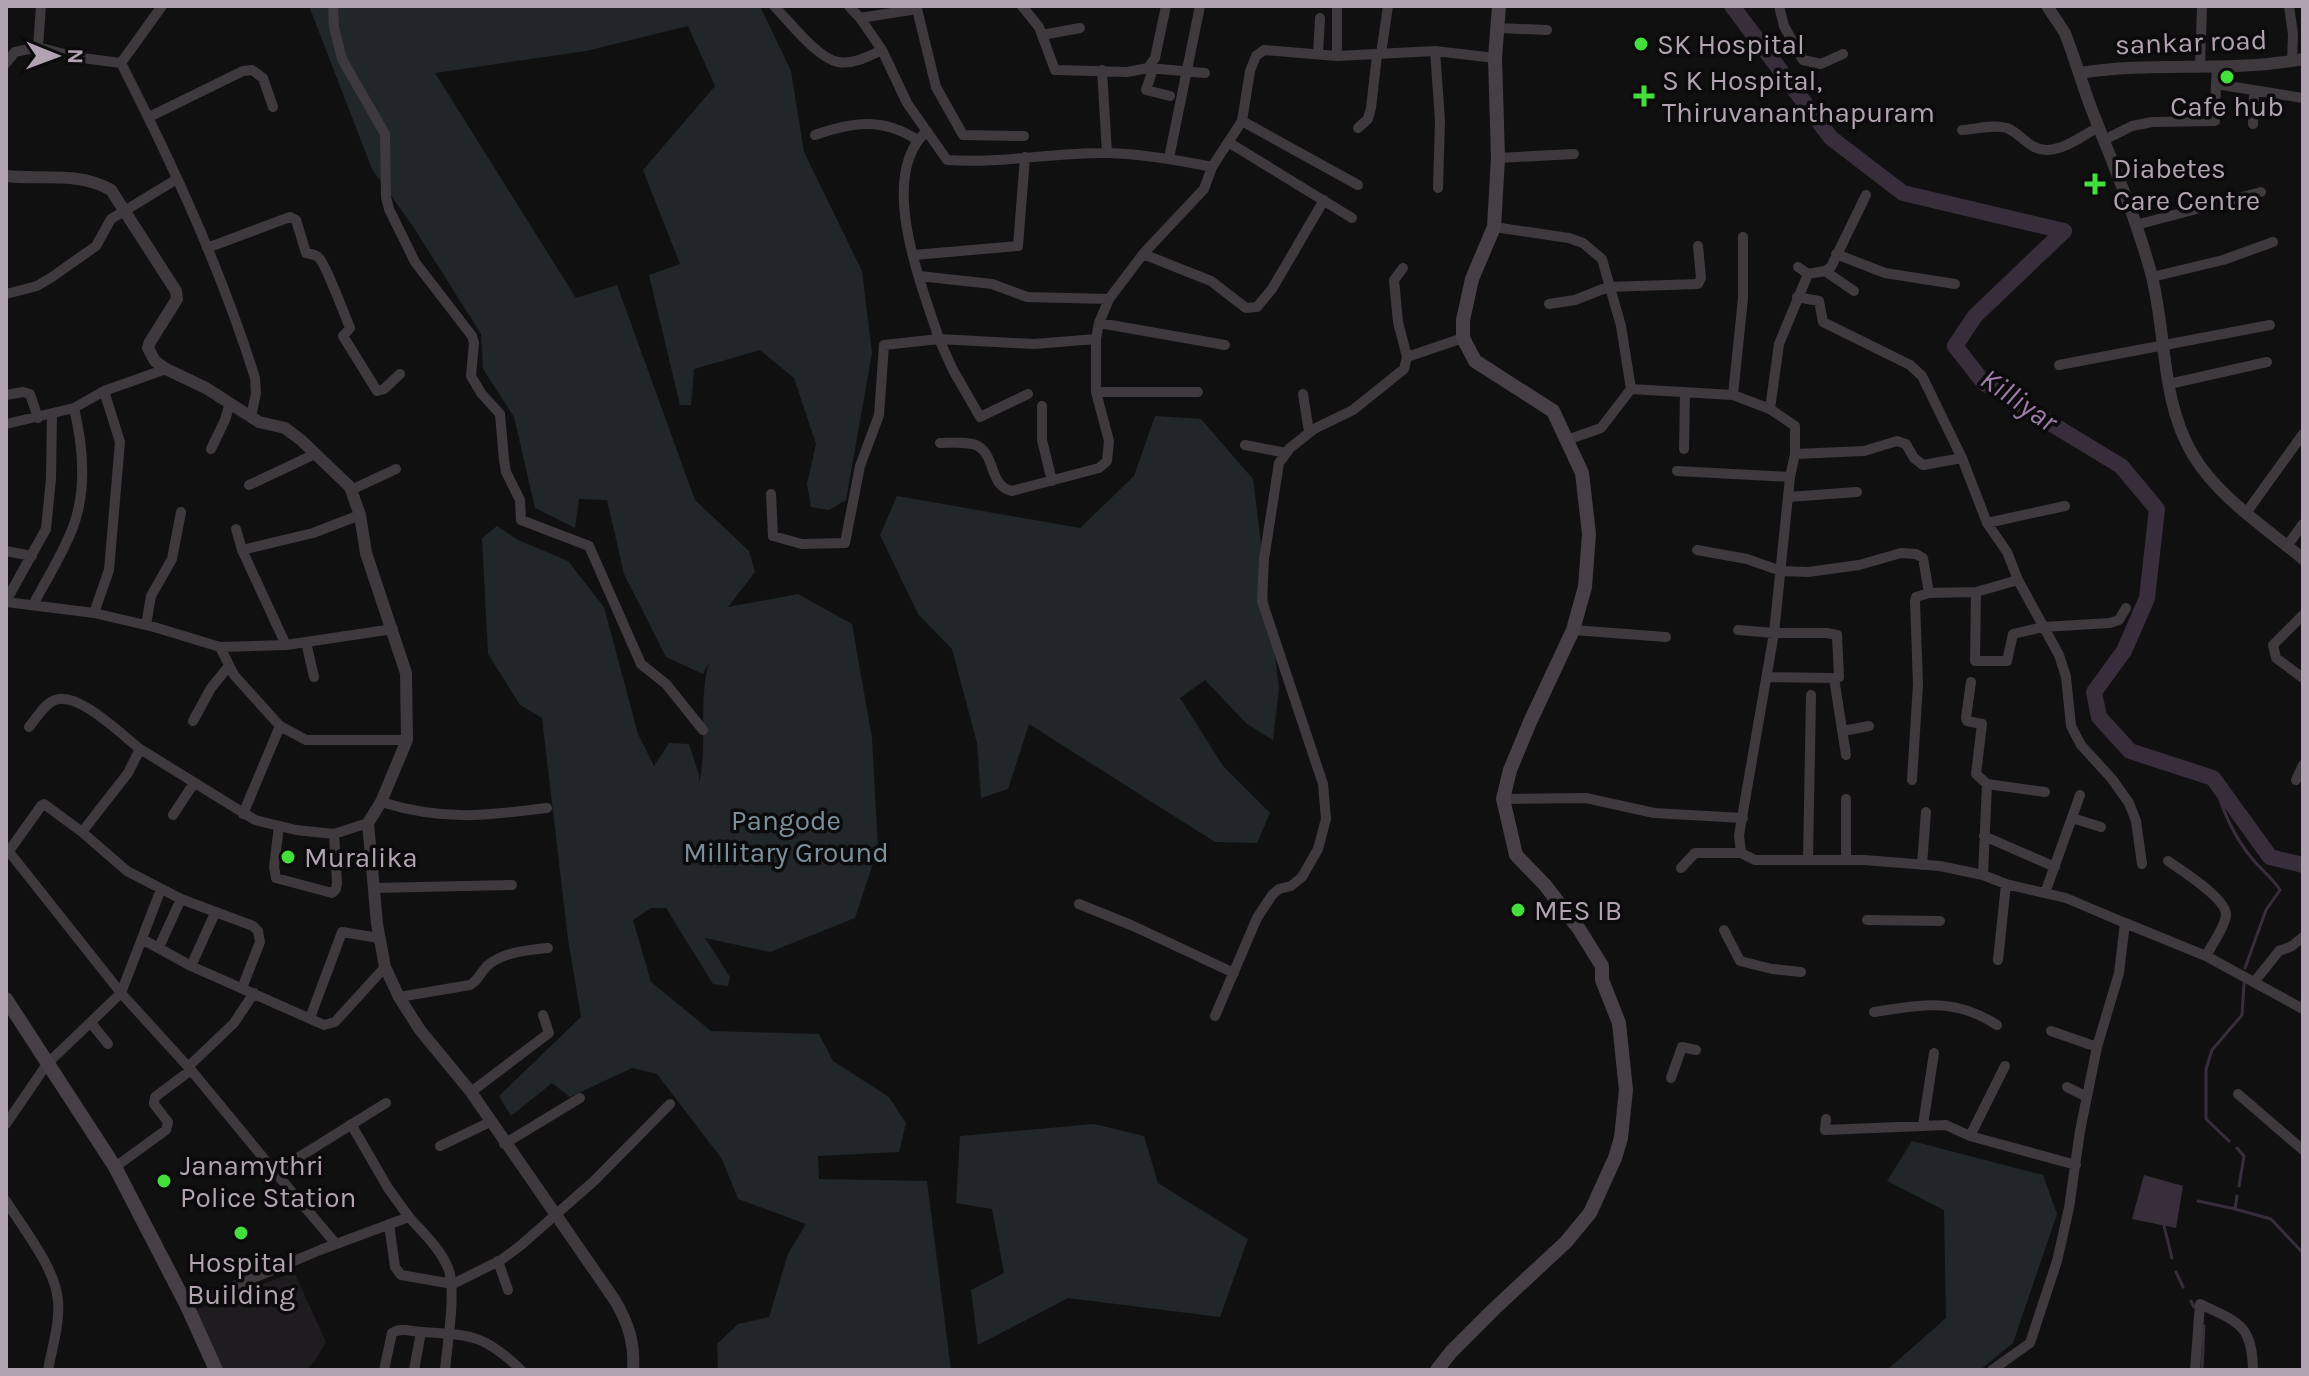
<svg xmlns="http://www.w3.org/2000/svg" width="2309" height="1376" viewBox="0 0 2309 1376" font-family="Karla,sans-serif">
<rect width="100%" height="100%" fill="#111011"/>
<path fill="#1e1c1e" d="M294 1272 326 1342 316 1359 307 1370H222L192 1311Z"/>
<path fill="#212629" d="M309 6H760L791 71 804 152 862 271 872 353 846 500 829 510 811 507 807 484 816 444 794 378 760 350 694 369 691 405H680L649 275 680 264 643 170 715 86 688 26 586 51 435 73 576 298 617 285 695 500 749 551 755 572 728 607 798 594 852 624 872 738 878 848 855 918 770 952 705 938 730 977 728 986 713 984 666 908H651L633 920 651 982 711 1031 819 1034 833 1061 889 1097 906 1123 899 1152 818 1156 819 1179 927 1181 951 1370H718L717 1344 738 1324 769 1317 788 1254 806 1224 738 1199 722 1159 657 1074 632 1068 570 1097 552 1083 511 1116 499 1096 581 1017 568 939 542 718 520 705 488 654 482 538 497 526 518 540 568 561 604 607 638 734 654 766 669 743 689 744 699 775V783C708 744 698 701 709 662L703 674 666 657 624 574 607 500 579 499 575 528 535 508 514 417 483 369 481 334 414 228 372 169Z
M1155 416 1201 419 1253 479 1279 688 1273 740 1247 724 1205 680 1180 698 1223 766 1270 813 1257 843 1215 842 1029 724 1008 789 981 798 977 743 952 649 918 614 880 535 897 496 1080 528 1134 476Z
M1094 1124 1144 1136 1158 1183 1248 1239 1220 1317 1068 1298 978 1345 971 1290 1004 1273 992 1209 956 1203 960 1136Z
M1912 1141 2043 1175 2057 1214 2013 1343 1980 1370H1887L1946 1318 1944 1210 1887 1181Z"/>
<path fill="#372d3b" d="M2144 1175 2183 1186 2176 1228 2132 1219Z"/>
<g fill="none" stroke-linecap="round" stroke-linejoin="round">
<path stroke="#372d3b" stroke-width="3" d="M2213 778C2222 809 2233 837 2255 862 2264 872 2273 879 2280 890L2266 910 2245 968
M2229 1141 2206 1119V1069L2212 1050 2242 1015 2244 984
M2237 1148 2244 1156 2239 1186
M2237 1196 2235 1209 2271 1219 2303 1253
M2198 1201 2235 1209
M2163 1222 2172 1258
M2176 1272 2183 1287
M2191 1301 2194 1307
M2202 1370 2204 1326"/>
<path stroke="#372d3b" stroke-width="16" d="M1732 6 1831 138 1903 193 2064 231 1975 316 1955 346 1984 383 2121 466 2157 509 2147 598 2124 651 2094 692 2099 717 2130 751 2213 778 2270 857 2303 865"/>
<path stroke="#3d393c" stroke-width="10" d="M41 6 38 47 75 57 121 63
M162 6 121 63C173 165 221 269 255 378L256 393 251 417
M333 6 334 27 342 59 385 134 386 197 389 209 415 262 472 336 474 343 471 376 481 393 500 414 504 460 506 472 520 500 521 520 589 546 641 664 666 684 703 730
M774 6C789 21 817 58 838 62 853 65 869 56 882 50
M849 6 860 18 917 9 916 6
M1022 6 1039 27 1055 70 1127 72 1148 68 1155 58 1166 6
M1779 6 1784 26 1803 60 1821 64 1843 54
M2289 6 2293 34 2292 61
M917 9 936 87 963 135 1024 136
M860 18 882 50 907 103 947 160C1001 164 1054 152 1108 153 1143 154 1178 160 1212 167
M1498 28 1547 30
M1042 35 1080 28
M1435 51 1440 120 1438 188
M1318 54 1320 18
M1381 54 1388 6
M1337 56V6
M6 63 15 52 38 47
M2200 66 2202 6
M2217 67 2216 84 2303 98
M1148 68 1205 73
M1153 69 1146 90 1170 96
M1102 70 1107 153
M149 117 243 71 252 70 263 78 273 107
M1242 121 1358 185
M2253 124 2254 91
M1358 128 1368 119 1371 108 1377 55
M1962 130C1977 129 1993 124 2007 128 2022 134 2029 150 2046 150 2065 150 2083 135 2099 127
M927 131C876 176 922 285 939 339L1034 344 1096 339
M815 135C852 122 883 117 917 140
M2104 140 2132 126 2152 122 2215 121 2216 84
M1228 142 1352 218
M1169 158 1200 6
M1498 158 1574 154
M2136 225 2261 192
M1494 227 1569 238 1583 243 1602 259 1621 326 1631 389 1733 395 1770 409 1795 426V454L1790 477 1774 633 1739 835 1741 853 1755 860H1864L1940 866 1983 875 2006 884 2066 898 2125 923 2119 973 2097 1047 2080 1131 2069 1208 2057 1261 2030 1343 1992 1370
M207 248 290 217 296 220 306 253C309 254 315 254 318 257 325 262 345 316 350 328L343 336 377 391 384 389 400 374
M1143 254 1211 281 1246 308 1257 307 1272 289 1324 200
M1836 254 1885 273 1955 284
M914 255 1018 246 1025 157
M1798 267 1808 274
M1825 271 1854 291
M919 276 992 284 1027 297 1109 299
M2152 277 2223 260 2273 242
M6 294 37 286 52 277 96 246 111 219 177 179
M1797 297 1819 301 1823 322 1910 365 1922 376 1962 458 1987 523 2007 552 2018 580 2059 655 2066 677 2071 726 2081 745 2112 779 2129 803 2136 821 2142 864
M1549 304 1575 300 1608 287 1698 284 1701 278 1698 246
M1099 323 1225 345
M1407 357 1463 338
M2059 365 2270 325
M2169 384 2267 362
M1096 392H1198
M1303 394 1309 432
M6 395 23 392 30 394 38 418
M1733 395 1743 298V237
M1042 406V440L1052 481
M1770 409 1779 344 1808 274 1825 271 1831 267 1866 195
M6 424 74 408 104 391 166 369
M1567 440 1601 428 1631 389
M940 443C951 443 968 441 978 446 996 457 989 486 1012 491L1099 468 1107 461 1109 441 1096 392V339L1099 323 1109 299 1143 254 1204 189 1212 167 1242 121 1250 71 1256 56 1264 50 1337 56 1435 51 1495 58
M1245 445 1286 453
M211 449 225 420 230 403
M1684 449 1685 393
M1795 454 1864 451 1897 441 1906 444 1914 458 1923 465 1962 458
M1677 471 1790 477
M249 485 315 454
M351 490 396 469
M771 494 773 536 802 544 845 543 860 466 879 415 884 345 939 339 953 370 980 417 1028 394
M1788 497 1857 492
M2246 513 2303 434
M1987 523 2065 506
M236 529 242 550 286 645
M2287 546 2303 524
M242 550 313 533 360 515
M1697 550 1747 559 1781 571 1808 572 1859 565 1901 553 1916 554 1923 558 1929 593 1916 597 1915 601 1918 684 1912 780
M6 551 32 556
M1976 592 1975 661H2007L2013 634 2043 627 2110 623 2119 620 2126 608
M1929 593 1976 592 2018 580
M6 601 46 529 51 479 52 415
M6 602 94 613 154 627 220 647 286 645 393 629
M33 605C46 580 63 554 73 527 87 490 83 446 74 408
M94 613 109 570 120 442 104 391
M2303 615 2273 645 2276 658 2303 678
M146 625 151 596 172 559 181 512
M1573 630 1666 637
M1738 630 1774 633H1827L1837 635 1839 677 1834 678 1846 755
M306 642 314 677
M220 647 234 675 280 726 306 740H407
M1767 677 1834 678
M1971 682 1966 718 1967 721 1982 724 1976 774 1987 784 1983 875
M193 721 211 688 229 666
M29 727C36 719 44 704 55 700 78 691 122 735 140 749
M1843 731 1869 726
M2296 780 2303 765
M1987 784 2045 792
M1503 799 1586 798 1654 813 1743 818
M1846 799V860
M381 802C443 821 483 816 547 808
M243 814 280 726
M173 815 194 783
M2072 818 2101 827
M279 826 274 867 276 878 332 893 336 889 337 883 334 834
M82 832 127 871 181 899 253 926 258 931 260 942 242 988
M1984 836 2055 867
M6 848 121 993 47 1064 6 1124
M9 851 41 806 44 804 82 832 128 773 140 749 255 820 296 830 334 834 368 823
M1808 860 1811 695
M2168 861C2182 871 2228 899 2226 916 2224 929 2212 944 2206 956
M1922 865 1926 812
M1681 868 1695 853H1741
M375 888 512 885
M161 889 121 993 191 1070 275 1172 386 1103
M2045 893 2080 795
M1079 904 1131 925 1234 973
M1867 920 1940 921
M2125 923 2206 956 2303 1009
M1724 930 1740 961 1772 969 1801 972
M142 939 191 966 324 1025 335 1022 385 967
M159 947 181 899
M1998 960 2006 884
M191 966 215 913
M2255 981 2279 951 2292 946 2303 937
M399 997 470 985C479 980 480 973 487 966 502 952 528 950 548 948
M1874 1012C1922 1005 1954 997 1997 1025
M1215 1016 1257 918 1272 895 1279 889 1291 886 1302 877 1318 849 1326 819 1323 784 1262 601 1264 559 1279 463 1290 448 1314 429 1353 410 1404 369 1407 357 1398 322 1394 280 1403 268
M310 1018 342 932 379 938
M91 1023 108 1044
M2051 1031 2097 1047
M2005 1066 1970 1136 2076 1165
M188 1067 234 1023 254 993
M1671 1078 1682 1047 1696 1050
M2067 1087 2087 1097
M471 1092 549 1033 543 1015
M2238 1094 2303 1150
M1826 1119 1825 1130 1946 1125 1970 1136
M351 1124 388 1188 409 1217
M1923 1125 1934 1053
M504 1144 580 1098
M440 1146 490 1122
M115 1167 166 1130 168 1122 154 1104 155 1097 191 1070
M275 1172 336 1244
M6 1201C23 1228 56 1269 58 1301 60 1323 52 1348 48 1370
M389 1224 395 1267 401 1275 453 1284 501 1260 520 1246 594 1181 670 1104
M498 1261 508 1290
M187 1306 320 1250 409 1217C423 1233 440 1248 448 1268 457 1288 447 1346 445 1370
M384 1370 392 1333C402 1327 412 1332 423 1332 472 1335 485 1335 521 1370
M414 1370 421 1332
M2195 1370 2200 1304C2239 1322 2252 1325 2253 1370"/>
<path stroke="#3d393c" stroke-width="12" d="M2047 6 2065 33C2075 59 2083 87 2093 113 2114 166 2136 218 2151 273 2167 333 2160 400 2193 455 2219 498 2265 527 2303 559
M2080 73C2155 61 2229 73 2303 59
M6 176C42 180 78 171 111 190L176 291 177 299 150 342 148 348 155 361 166 369 206 388 259 422 285 428 301 440 350 487 360 515 366 553 406 673 407 740 381 802 368 823 377 924 385 967 399 997 420 1030 471 1092 614 1299C628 1322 635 1343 633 1370"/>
<path stroke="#464046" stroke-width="14" d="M6 999 115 1167 187 1306 216 1370
M1437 1370 1451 1352 1494 1309 1566 1242 1590 1213 1615 1158 1621 1138 1626 1090 1619 1023 1602 980V966L1579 929 1545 885 1516 855 1503 799 1510 770 1530 722 1573 630 1585 587 1589 534 1582 473 1553 411 1475 361 1463 338V320L1472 279 1494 227 1498 158 1495 58 1499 6"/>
</g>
<g fill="#43df3b" stroke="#0c0b0c" stroke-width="3">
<circle cx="1641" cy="44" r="8"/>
<circle cx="2227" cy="77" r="8"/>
<path d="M1640 84h8v8h8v8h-8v8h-8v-8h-8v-8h8z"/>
<path d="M2091 172h8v8h8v8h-8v8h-8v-8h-8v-8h8z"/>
<circle cx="288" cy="857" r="8"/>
<circle cx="1518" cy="910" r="8"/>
<circle cx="164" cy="1181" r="8"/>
<circle cx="241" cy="1233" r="8"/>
</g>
<g text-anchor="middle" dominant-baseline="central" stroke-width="7" stroke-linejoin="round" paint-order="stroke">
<g font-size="28" fill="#b1a3b1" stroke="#0c0b0c">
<text transform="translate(2191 42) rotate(-2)">sankar road</text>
</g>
<g font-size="28" fill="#b1a3b1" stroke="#0c0b0c" text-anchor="start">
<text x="1657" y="44">SK Hospital</text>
<text x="1662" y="80">S K Hospital,<tspan x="1662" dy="32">Thiruvananthapuram</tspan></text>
<text x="2227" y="106" text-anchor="middle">Cafe hub</text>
<text x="2113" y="168">Diabetes<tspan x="2113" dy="32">Care Centre</tspan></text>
<text x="304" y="857">Muralika</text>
<text x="1534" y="910">MES IB</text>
<text x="180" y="1165">Janamythri<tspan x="180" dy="32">Police Station</tspan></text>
<text x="241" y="1262" text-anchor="middle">Hospital<tspan x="241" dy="32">Building</tspan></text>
</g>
<g font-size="28" fill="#7b909a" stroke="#0c0b0c">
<text x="786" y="820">Pangode<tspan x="786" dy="32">Millitary Ground</tspan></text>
</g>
<g font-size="30" font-style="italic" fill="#9e7ca9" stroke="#0c0b0c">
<text transform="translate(2019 400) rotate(35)">Killiyar</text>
</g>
</g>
<rect width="2309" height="1376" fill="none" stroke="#b1a3b1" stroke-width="16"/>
<g transform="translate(56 56) rotate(91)" stroke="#0c0b0c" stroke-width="6" paint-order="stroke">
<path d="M0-6L14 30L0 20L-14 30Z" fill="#b1a3b1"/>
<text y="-12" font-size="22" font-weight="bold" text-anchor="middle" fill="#b1a3b1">N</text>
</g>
</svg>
